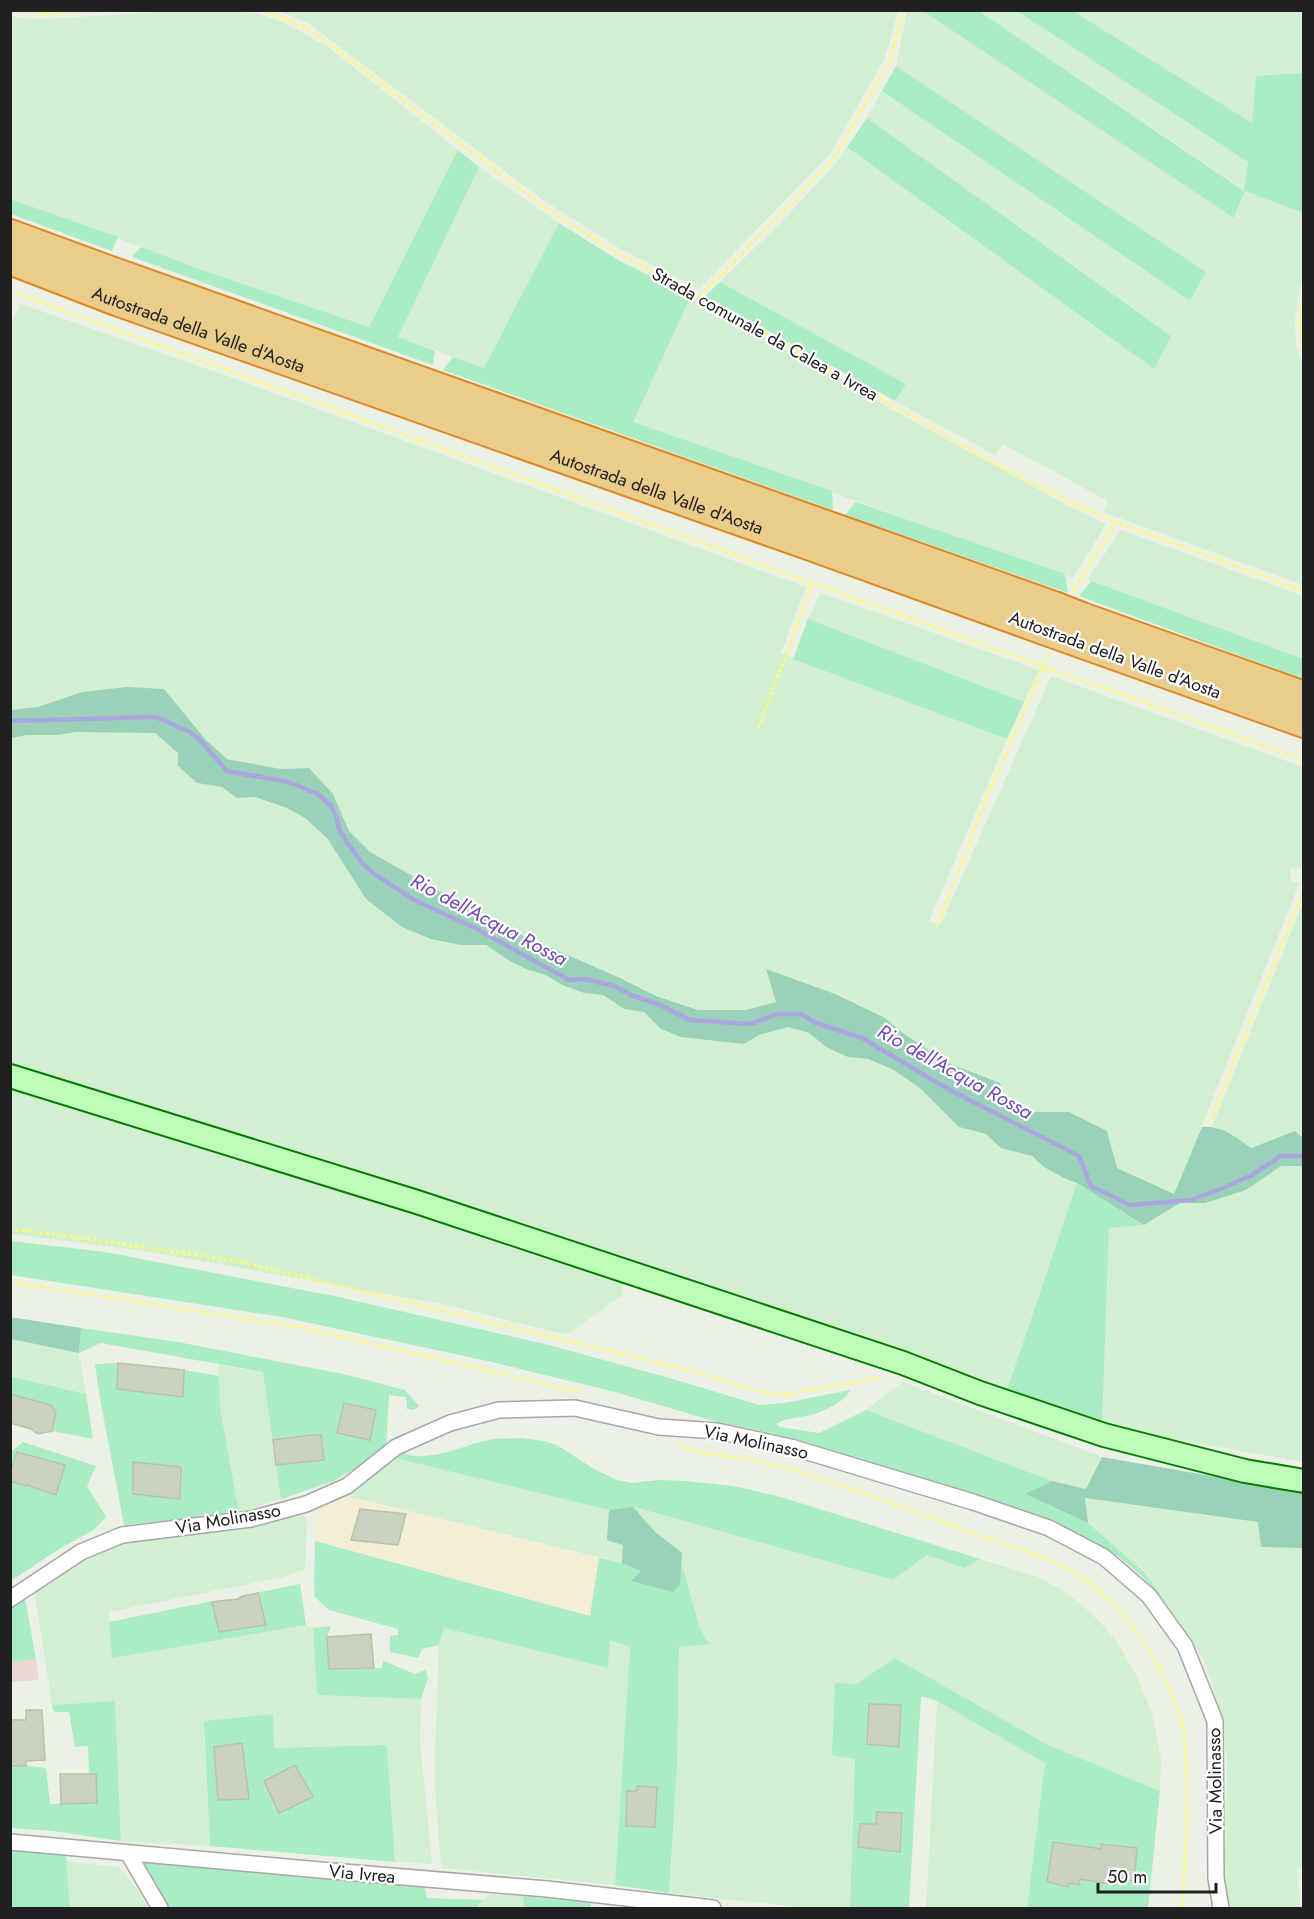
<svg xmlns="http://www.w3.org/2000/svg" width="1314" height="1919" viewBox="0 0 1314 1919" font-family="Jost,sans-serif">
<rect width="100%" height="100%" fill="#ebf1e6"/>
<path fill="#f2efd5" d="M344 1495 599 1558 591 1616 315 1541 318 1507Z"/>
<path fill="#ead8d7" d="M36 1659 39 1680 12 1682 11 1662Z"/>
<path fill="#d2f0d1" d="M179 11 257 13 283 22 328 47 458 150 369 327 205 271 11 199 10 15 19 18 43 19Z
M279 11H898L885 58 830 154 699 289 619 248 546 202 308 23Z
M907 11H923L1235 218 1245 191 979 11H1017L1248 162 1245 191 1303 213V277L1299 292 1295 319 1296 344 1304 368 1303 585 1103 512 1108 501 1003 444 995 455 895 401 906 384 720 282 780 223 832 168 847 147 1154 369 1171 336 867 118 882 91 1190 301 1206 272 896 66Z
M1073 11H1303V73L1256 76 1253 124Z
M479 167 559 223 484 368 398 337Z
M691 296 893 410 1067 505 1106 524 1073 578 633 422Z
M21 304 227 376 806 587 781 653 1007 739 929 921 941 924 1051 676 1303 767V867L1290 869 1291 882H1300L1174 1195 1117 1168 1069 1112H1009L1000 1083 946 1062 900 1031 885 1018 766 970 776 1002 746 1010H698L656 996 618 977 499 925 370 853 349 831 333 794 309 768 281 769 227 759 206 740 164 689 83 692 38 707 11 710 10 324Z
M1121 530 1303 596V659L1087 580Z
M821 593 1039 670 1024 702 808 619Z
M119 731 155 732 178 753 197 783 222 787 237 798 254 797 287 808 305 818 327 838 366 899 461 945H486L508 960 526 969 546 975 562 985 584 993 603 995 624 1009 644 1012 661 1029 743 1044 759 1035 788 1027 809 1033 826 1047 848 1057 868 1059 892 1069 920 1088 959 1127 986 1134 1001 1148 1032 1156 1044 1167 1064 1178 1077 1183 1006 1393 894 1349 625 1257 11 1065V738L27 735H58L76 732Z
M1303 903V1138L1295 1131 1251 1148 1232 1134 1212 1126Z
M11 1087 613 1274 624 1283 621 1296 571 1332 563 1334 447 1305 145 1251 11 1234Z
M1281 1166H1303V1462L1102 1427 1109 1228 1144 1225 1180 1203 1246 1190Z
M11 1339 79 1353 86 1394 11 1376Z
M218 1365 263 1372 273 1440 281 1499 239 1513 220 1408Z
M903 1382 1102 1457 1086 1490 1052 1481 866 1410Z
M395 1458 609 1510 607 1540 623 1545 622 1563 344 1495Z
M1084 1498 1259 1522 1261 1547 1303 1548 1304 1867 1297 1870 1301 1908H1232L1229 1904 1224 1887 1227 1758 1220 1710 1204 1660 1144 1572 1088 1523Z
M633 1507 892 1580 927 1555 964 1568 980 1559 1038 1577 1060 1589 1079 1602 1101 1623 1117 1642 1136 1675 1152 1713 1161 1759 1160 1791 1048 1745 895 1658 856 1684H835L855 1758 850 1908H808L669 1893 677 1769 679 1646 709 1643 700 1630 681 1561 682 1553 654 1531Z
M303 1514 307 1519 305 1569 283 1577 109 1612 112 1657 306 1625 313 1628 317 1695 421 1699 420 1742 432 1864 395 1862 387 1745 274 1748 273 1714 204 1721 210 1846 121 1841 115 1701 52 1705 34 1589 74 1563 119 1542 252 1525Z
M444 1628 608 1668 610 1639 630 1647 615 1885 441 1868 435 1786V1753L439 1645Z
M937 1701 1045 1763 1027 1908H926Z
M66 1861 120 1867 139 1892 148 1908H70Z
M489 1894 523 1896 524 1908H478V1905Z"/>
<path fill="#aaecc3" d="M923 11H979L1244 191 1248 162 1017 11H1073L1252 123 1256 76 1303 73V213L1245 191 1234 218Z
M896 66 1206 272 1190 301 882 91Z
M867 118 1171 336 1154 369 847 147Z
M458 150 479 167 398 337 435 351 433 365 132 257 141 247 205 271 369 327Z
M10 199 118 237 112 251 11 214Z
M559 223 618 260 691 296 633 422 832 491 833 510 443 370 453 357 484 368Z
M720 282 906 384 895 401 705 296Z
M856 502 1065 574 1068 593 845 515Z
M1091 581 1303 659V679L1079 596Z
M808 619 1024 702 1007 739 793 659Z
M1077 1183 1144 1225 1109 1228 1102 1427 1006 1393Z
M11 1241 105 1252 334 1296 549 1345 673 1379 759 1405 785 1403 850 1390C846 1401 826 1410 814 1414 802 1418 787 1417 776 1424L779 1427 819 1433 866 1410 1052 1481 1025 1494 1088 1523 1144 1572 1169 1606 1142 1576 1119 1557 1051 1519 789 1437 714 1421 615 1392 483 1360 282 1317 11 1275Z
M81 1328 178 1342 343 1374 405 1390 419 1406 414 1410 407 1409 406 1397 389 1395 386 1449 334 1481 281 1499 263 1372 101 1343 79 1353Z
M118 1363 184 1370 219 1376 220 1408 239 1513 124 1525 100 1399 95 1364Z
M10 1376 86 1394 93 1439 52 1431 56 1412 51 1405 11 1394Z
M522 1438 543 1441 557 1445 594 1469 617 1480 631 1483 659 1480 686 1481 733 1486 781 1497 980 1559 964 1568 927 1555 893 1580 634 1507 654 1531 682 1553 681 1561 700 1629 709 1644 679 1647 677 1769 669 1893 615 1885 630 1647 610 1640 608 1668 444 1628 439 1645 422 1649 418 1658 390 1652V1636L398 1635V1629L329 1610 315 1597 314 1583 315 1541 590 1616 599 1558 622 1563 623 1545 607 1540 609 1510 395 1458 399 1452C430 1465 462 1444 494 1439 503 1438 512 1439 522 1438Z
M23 1442 96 1466 87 1486 106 1517 94 1530 59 1549 11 1581V1452Z
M300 1584 306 1625 112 1658 109 1622 213 1601 237 1599 240 1596Z
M25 1598 36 1659 11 1662 10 1609Z
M331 1626 327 1637 329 1669 382 1668 383 1661 415 1674 426 1670 428 1678 421 1699 317 1695 313 1628Z
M895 1658 1048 1745 1160 1791 1148 1908H1027L1045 1763 937 1701 921 1696 909 1908H850L855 1759 832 1755 835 1683 856 1684Z
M115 1701 121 1841 53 1831 11 1828 10 1766 24 1765 46 1768 50 1804 97 1803 96 1775 89 1774 88 1746 75 1747 69 1712H54L52 1705Z
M273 1714 274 1748 387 1745 395 1862 210 1846 204 1721Z
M10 1847 66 1852 70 1908H11Z
M139 1859 424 1885 427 1898 483 1900 478 1905V1908H165Z
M523 1897V1896L591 1903V1908H524Z"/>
<path fill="#99d1b9" d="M127 687 164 689 206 740 227 759 281 769 309 768 333 794 349 831 370 852 499 925 618 977 656 996 698 1010H746L776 1002 766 969 835 994 885 1018 900 1031 946 1062 1000 1083 1009 1112H1069L1107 1131 1117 1168 1174 1194 1202 1127C1221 1125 1236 1137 1251 1148L1295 1131 1303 1138V1166H1281L1246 1190 1205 1203H1180L1144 1225 1077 1183 1064 1178 1044 1167 1032 1156 1001 1148 986 1134 959 1127 920 1088 892 1069 868 1059 848 1057 826 1047 809 1033 788 1027 759 1035 744 1044 681 1037 661 1029 644 1012 624 1009 603 995 584 993 562 985 546 975 526 969 508 960 486 945H461L431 939 402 927 366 899 327 838 305 818 287 808 255 797 237 798 222 787 197 783 178 766V753L155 733 76 732 58 735H27L11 738V710L38 707 82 692Z
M10 1317 81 1328 79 1353 11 1339Z
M1102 1457 1303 1492V1548L1261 1547 1258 1522 1085 1498 1088 1523 1025 1494 1052 1481 1086 1489Z
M633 1507 654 1531 682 1553 680 1584 673 1592 631 1581 641 1571 622 1563 623 1545 607 1540 609 1510Z"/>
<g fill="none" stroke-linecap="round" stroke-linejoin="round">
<path stroke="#aaa5df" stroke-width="4.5" d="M10 721 150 717 158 718 190 732 198 738 227 771 289 782 318 794 331 806 337 818 339 829 346 841 363 864 373 873 414 900 475 928 569 980 585 979 614 986 631 995 658 1004 690 1020 751 1024 777 1014H801L816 1023 862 1038 948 1089 1079 1156 1091 1186 1130 1205 1191 1200 1223 1188 1252 1175 1281 1156H1304"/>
</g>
<path fill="#cbd1bf" stroke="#bac3a7" stroke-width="1.5" d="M118 1363 184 1370 183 1397 117 1389Z
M10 1394 51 1405 56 1412 52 1431 38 1434 31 1429 10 1423Z
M344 1403 376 1410 370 1440 337 1433Z
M312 1435H321L324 1460 276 1465 273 1440Z
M17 1452 65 1465 56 1495 27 1485 25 1486 10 1481V1473Z
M133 1462 181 1467 180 1499 133 1494Z
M360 1509 406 1514 398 1545 351 1540Z
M258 1593 266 1625 219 1632 212 1602 238 1599 243 1596Z
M371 1634 374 1668 329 1669 327 1637Z
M869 1704 901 1705 899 1747 867 1744Z
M26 1710H42L45 1760 26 1761V1766H10V1720H26Z
M242 1743 249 1799 218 1800 214 1747Z
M295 1765 313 1797 279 1813 264 1781Z
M60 1774H96L97 1803 61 1804Z
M637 1786 657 1787 655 1827 626 1826 627 1791H637Z
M877 1812 902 1813 900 1852 858 1847 860 1824H876Z
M1053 1842 1101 1849V1844L1137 1848 1134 1881 1115 1878V1885L1080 1879 1079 1885 1070 1883 1068 1887 1047 1882Z"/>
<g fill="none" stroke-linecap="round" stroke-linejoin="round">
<g stroke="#a7a7a7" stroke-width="18">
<path id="minor" d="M10 1599 81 1552 122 1535 251 1519 306 1504 347 1486 396 1447 450 1423 499 1410 575 1408 659 1427 717 1431 791 1447 973 1502 1049 1528 1104 1557 1149 1596 1185 1646 1215 1721 1216 1878 1221 1908
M10 1842 320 1870 547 1889 713 1908
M128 1853 160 1908"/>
</g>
<g stroke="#047c01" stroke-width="26">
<path id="secondary" d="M10 1076 417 1202 903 1363 980 1393 1104 1435 1245 1471 1304 1481"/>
</g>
<g stroke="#e18520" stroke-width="32">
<g id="motorway">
<path d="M10 234 108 270 1054 606"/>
<path id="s1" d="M10 260 119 302 808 545 1041 629"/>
<path d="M1082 617 1304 696"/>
<path d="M1069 639 1304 723"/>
</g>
</g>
<path stroke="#fefa69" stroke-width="3" stroke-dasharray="3 3" stroke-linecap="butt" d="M15 10 52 14 87 10
M263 10 304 27 324 40 547 209 618 254 700 296 1003 468 1081 507 1115 522 1304 591
M10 291 812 583 1304 760
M1304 291 1299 319 1304 357
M700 296 833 160 890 61 903 10
M1073 592 1115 522
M758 728 789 648 812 583
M937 927 988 794 1049 654
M1209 1124 1304 890
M10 1229 82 1238 236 1261 685 1369 757 1391 782 1395 883 1377
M10 1282 305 1328 579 1392
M681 1444C698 1457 723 1455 742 1458 762 1462 781 1466 800 1472 859 1491 917 1512 975 1534 1005 1545 1036 1552 1064 1567 1125 1600 1167 1666 1184 1732 1186 1742 1185 1753 1186 1763 1189 1811 1185 1860 1182 1908"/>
<use href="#minor" stroke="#fff" stroke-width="15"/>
<use href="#secondary" stroke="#befcb9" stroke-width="22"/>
<use href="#motorway" stroke="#eacc8b" stroke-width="28"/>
<g stroke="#e18520" stroke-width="32" stroke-linecap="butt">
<path id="motorway-bridge" d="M1054 606 1082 617
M1041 629 1069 639"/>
</g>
<use href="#motorway-bridge" stroke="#eacc8b" stroke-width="28"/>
</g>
<g text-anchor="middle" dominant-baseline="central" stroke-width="4.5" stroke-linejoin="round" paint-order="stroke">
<g font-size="18" fill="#202020" stroke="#fff">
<text stroke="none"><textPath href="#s1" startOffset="201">Autostrada della Valle d'Aosta</textPath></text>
<text transform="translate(765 334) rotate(29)">Strada comunale da Calea a Ivrea</text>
<text stroke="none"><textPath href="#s1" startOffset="687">Autostrada della Valle d'Aosta</textPath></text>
<text transform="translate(1115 655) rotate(20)">Autostrada della Valle d'Aosta</text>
<text transform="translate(756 1442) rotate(12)">Via Molinasso</text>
<text transform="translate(228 1519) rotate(-10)">Via Molinasso</text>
<text transform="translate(1215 1781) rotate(-91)">Via Molinasso</text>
<text transform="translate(362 1874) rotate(5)">Via Ivrea</text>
</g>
<g font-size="20" font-style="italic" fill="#6f48b3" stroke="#fff">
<text transform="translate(489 920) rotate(28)">Rio dell'Acqua Rossa</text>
<text transform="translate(955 1072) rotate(29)">Rio dell'Acqua Rossa</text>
</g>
</g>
<rect width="1314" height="1919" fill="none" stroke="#202020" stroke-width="24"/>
<path d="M1098 1883v9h118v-9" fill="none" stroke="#202020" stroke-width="3"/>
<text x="1107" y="1883" font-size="18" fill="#202020" stroke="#ffffff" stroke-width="4.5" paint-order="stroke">50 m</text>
</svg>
